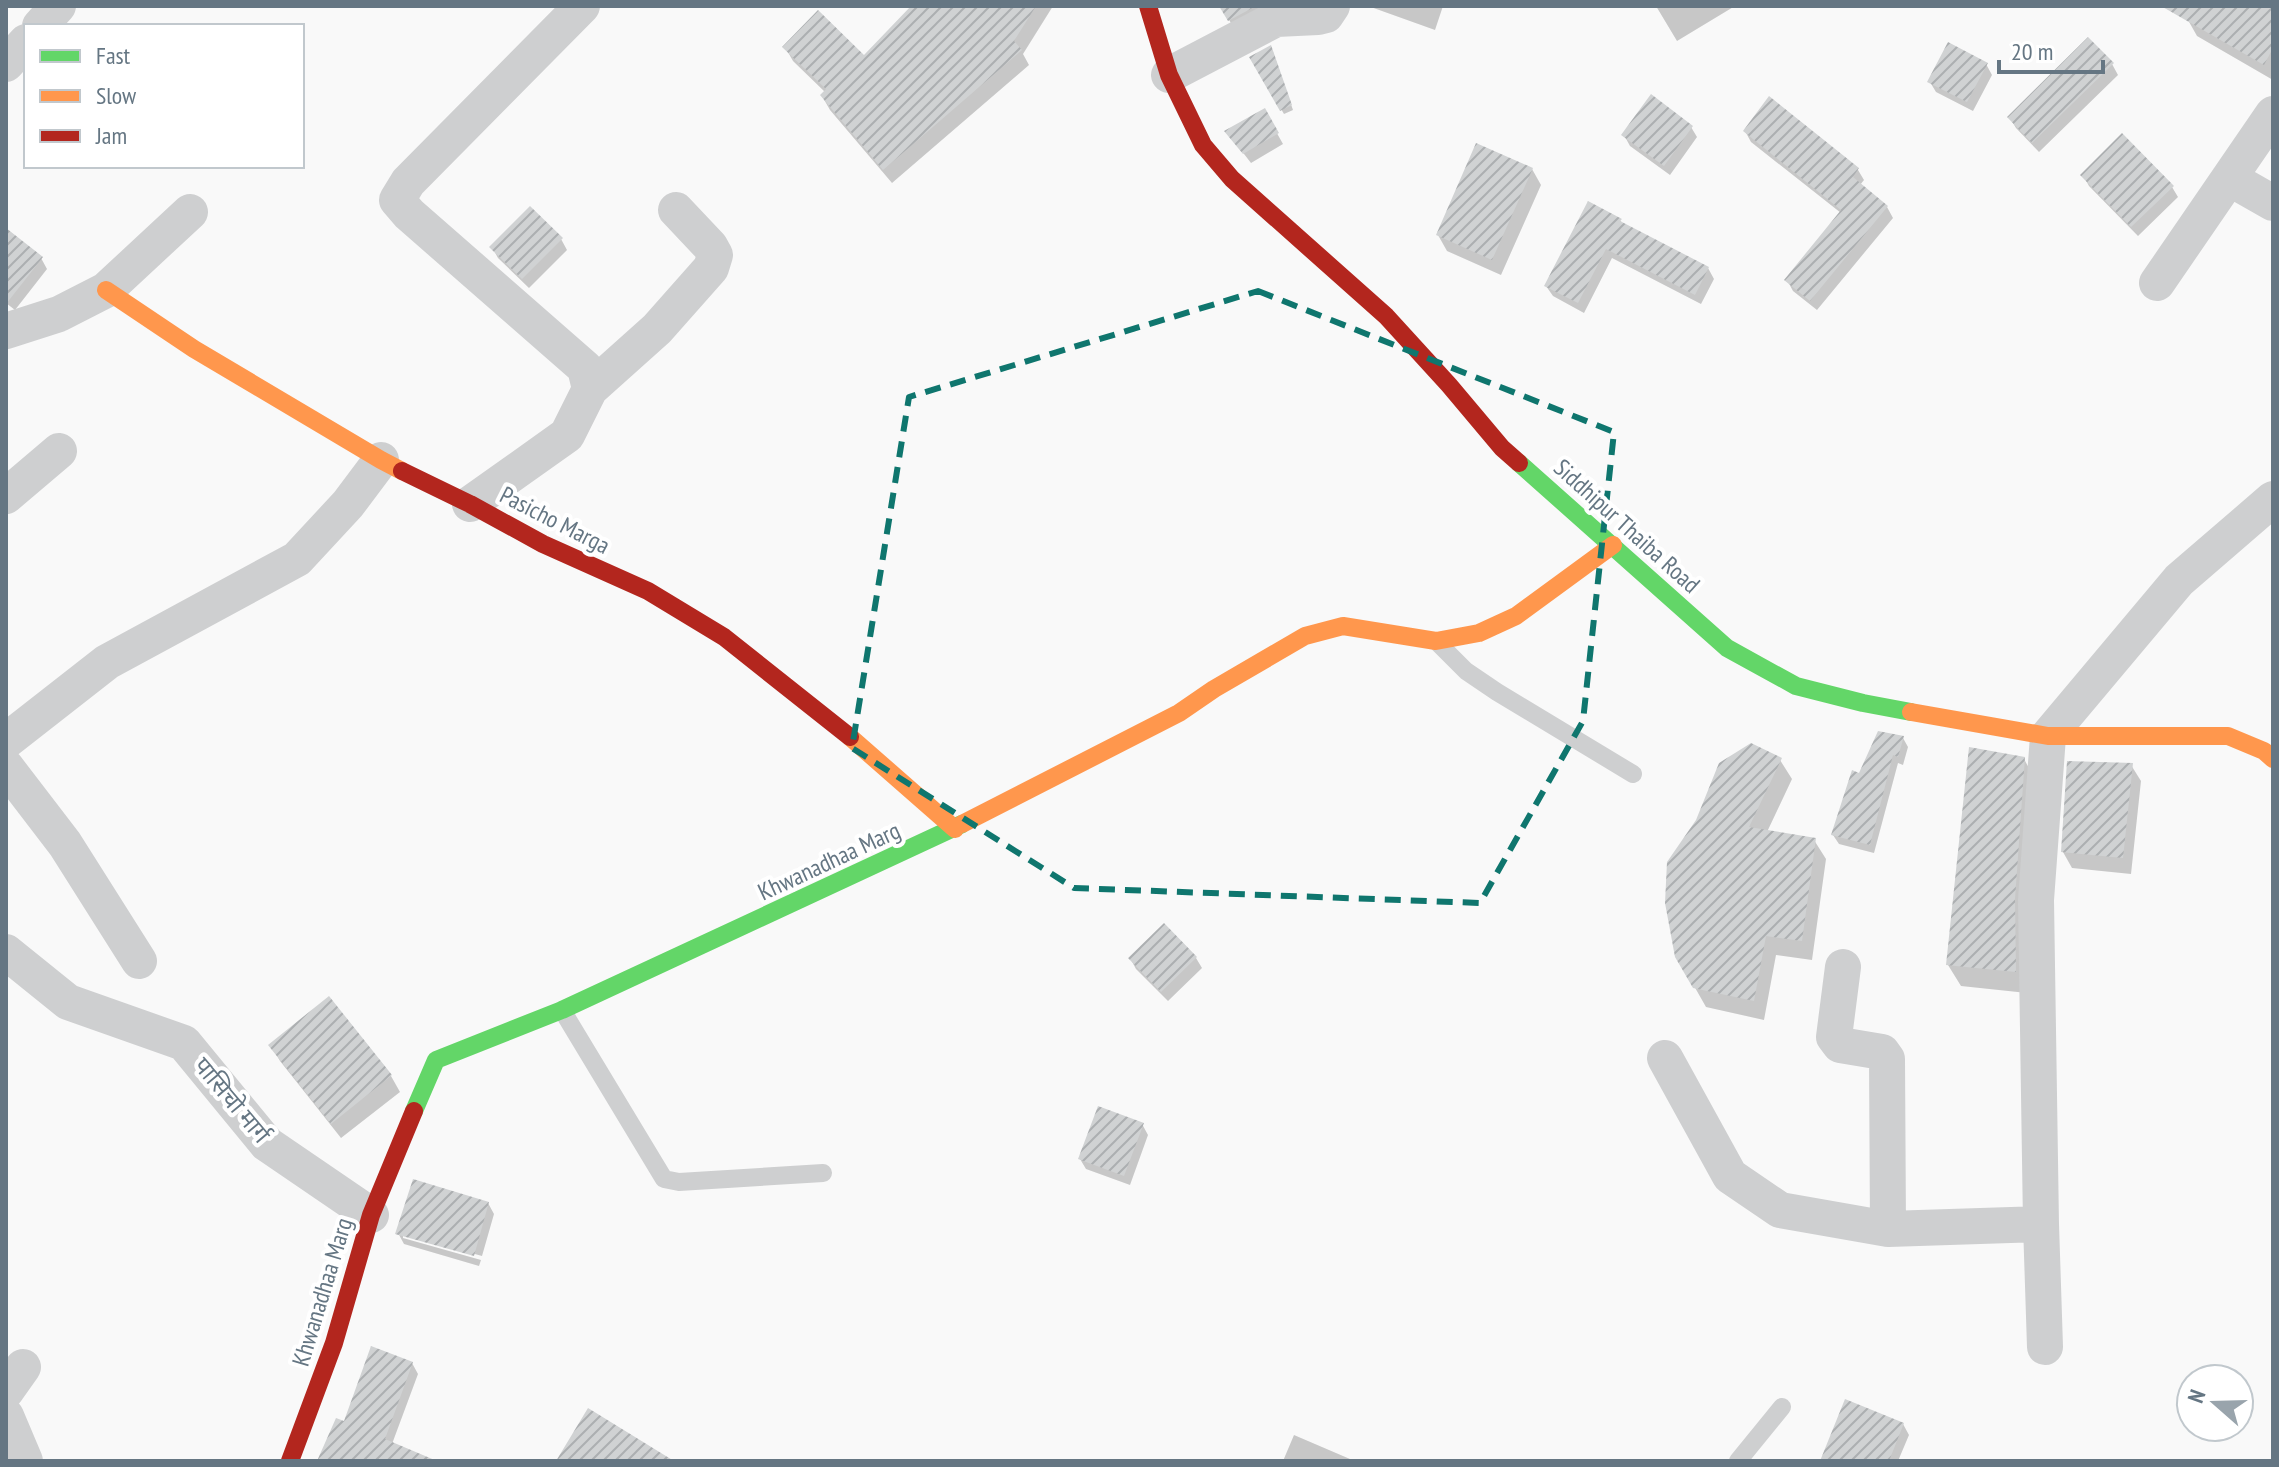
<svg xmlns="http://www.w3.org/2000/svg" width="2279" height="1467" viewBox="0 0 2279 1467" font-family="'PT Sans Narrow','Noto Sans Devanagari',sans-serif">
<defs>
<pattern id="building-hatch" width="6" height="6" patternUnits="userSpaceOnUse" patternTransform="scale(2)"><rect width="6" height="6" fill="#d0d2d3"/><path d="M-1 1l2-2M0 6l6-6M5 7l2-2" fill="none" stroke="#acafb1"/></pattern>
</defs>
<rect width="100%" height="100%" fill="#f9f9f9"/>
<path fill="#0003" d="M914 6H1053L1023 54 1029 65 892 183 830 110 822 96 826 93 793 61 785 47 865 58Z
M1221 6H1277L1235 30Z
M1368 6H1443L1435 30Z
M1656 6H1735L1677 41Z
M2196 6H2273V80L2197 36 2188 20Z
M1273 52 1293 110 1284 114 1251 58Z
M1986 64 1992 75 1973 111 1936 92 1930 82Z
M2112 64 2118 75 2039 152 2016 128 2010 118Z
M1264 110 1283 144 1251 163 1227 132Z
M1691 127 1697 137 1670 175 1630 146 1624 135Z
M1745 131 1858 170 1864 180 1860 185 1887 207 1893 218 1817 310 1793 291 1787 280 1841 213 1751 142Z
M1532 169 1541 185 1501 275 1447 251 1438 235Z
M2083 175 2172 187 2178 197 2138 236 2089 186Z
M1620 220 1623 224 1708 268 1714 279 1701 304 1612 258 1584 313 1553 296 1546 286Z
M561 239 567 250 529 288 498 258 492 247Z
M6 253 41 258 47 269 15 310 6 303Z
M1903 738 1908 747 1903 765 1898 763 1874 853 1839 844 1833 835 1860 776Z
M2024 759 2036 781 2027 993 1961 986 1948 965Z
M1780 760 1792 779 1767 832 1814 840 1826 859 1812 960 1776 955 1764 1020 1706 1007 1677 956 1698 821Z
M2131 765 2141 781 2131 874 2072 868 2063 852Z
M1130 958H1196L1202 968 1168 1001 1136 969Z
M271 1045 391 1076 400 1092 341 1138 280 1061Z
M1142 1124 1148 1135 1130 1185 1086 1169 1080 1159Z
M488 1203 494 1214 482 1256 403 1234V1238L481 1260 479 1266 404 1244 398 1233Z
M412 1363 418 1374 392 1444 404 1461H320L345 1423Z
M1903 1424 1909 1435 1898 1461H1823Z
M1294 1435 1350 1459 1351 1461H1283Z"/>
<path fill="url(#building-hatch)" d="M911 6H1036L1014 41 1022 50 883 170 820 95 826 89 782 47 818 10 864 55Z
M1219 6H1256L1228 21Z
M2161 6H2273V48L2264 65Z
M2088 37 2114 63 2032 143 2007 117Z
M1948 42 1988 63 1967 102 1927 82Z
M1271 45 1292 105 1280 111 1249 57Z
M1651 94 1693 126 1664 166 1621 135Z
M1769 96 1859 168 1853 177 1888 206 1810 301 1784 280 1841 210 1743 131Z
M1265 108 1279 133 1243 154 1224 131Z
M2122 133 2174 186 2131 227 2080 175Z
M1476 143 1533 168 1492 260 1436 235Z
M1588 201 1622 219 1620 221 1709 267 1695 295 1606 249 1578 303 1544 286Z
M530 206 563 238 522 279 489 247Z
M6 228 43 257 6 304Z
M1878 731 1904 736 1898 757 1893 755 1870 845 1831 835 1852 770 1859 773Z
M1751 743 1782 758 1749 827 1816 838 1802 941 1766 936 1754 1001 1693 988 1675 957 1665 903 1667 862 1696 820 1719 763Z
M1969 747 2025 757 2015 899 2016 972 1946 965Z
M2067 761 2133 763 2123 858 2061 852Z
M1164 923 1197 957 1161 992 1128 958Z
M329 996 392 1075 331 1124 268 1045Z
M1098 1106 1144 1123 1124 1176 1078 1159Z
M413 1179 489 1202 474 1256 395 1234Z
M371 1346 413 1362 385 1439 437 1461H317L336 1418 344 1421Z
M1845 1399 1904 1423 1889 1461H1820Z
M588 1408 674 1461H556Z"/>
<g fill="none" stroke-linecap="round" stroke-linejoin="round">
<path stroke="#cecfd0" stroke-width="18" d="M1437 642 1466 671 1497 692 1633 774
M562 1010 664 1179 679 1182 823 1173
M1738 1461 1782 1407"/>
<path stroke="#cecfd0" stroke-width="36" d="M40 26 58 6
M6 64 26 42
M1169 75 1276 19 1318 17 1326 15 1332 6
M2229 178 2273 203
M2157 283 2273 114
M6 331 59 314 106 290 190 212
M590 389 657 329 711 268 715 255 710 246 676 210
M6 496 59 451
M470 504 567 435 590 389 585 368 409 214 397 200 408 182 582 6
M6 741 107 662 297 559 348 504 381 460
M6 767 65 844 139 961
M6 952 68 1002 184 1043 267 1144 371 1215
M1843 967 1834 1037 1840 1045 1882 1052 1887 1059 1888 1229
M1665 1058 1730 1176 1780 1210 1888 1229 2041 1224
M2045 1347 2041 1224 2036 900 2048 736 2179 580 2273 499
M6 1391 23 1367
M6 1416 25 1461"/>
<path stroke="#63d668" stroke-width="18" d="M1519 463 1727 648 1796 686 1863 703 1911 712
M414 1111 436 1060 562 1010 962 824"/>
<path stroke="#ff974d" stroke-width="18" d="M106 290 194 349 381 460 402 471
M1911 712 2048 736H2228L2264 751 2273 759
M850 737 955 829
M962 824 1179 713 1214 689 1305 636 1343 626 1436 641 1479 633 1516 616 1613 545"/>
<path stroke="#b3261e" stroke-width="18" d="M1148 6 1169 75 1203 145 1232 179 1386 316 1449 385 1502 448 1519 463
M402 471 470 504 543 544 648 591 724 637 850 737
M290 1461 334 1343 371 1215 414 1111"/>
</g>
<path fill="none" stroke="#0f766e" stroke-width="6" stroke-dasharray="16 10" stroke-linejoin="round" d="M1258 291 1614 432 1583 721 1480 903 1074 888 852 748 909 397Z"/>
<g text-anchor="middle" dominant-baseline="central" stroke-width="8" stroke-linejoin="round" paint-order="stroke">
<g font-size="24" fill="#657683" stroke="#fff">
<text transform="translate(555 520) rotate(27)">Pasicho Marga</text>
<text transform="translate(1627 526) rotate(42)">Siddhipur Thaiba Road</text>
<text transform="translate(829 861) rotate(-25)">Khwanadhaa Marg</text>
<text transform="translate(232 1100) rotate(50)">पासिचो मार्ग</text>
<text transform="translate(322 1292) rotate(-73)">Khwanadhaa Marg</text>
</g>
</g>
<rect width="2279" height="1467" fill="none" stroke="#657683" stroke-width="16"/>
<rect x="24" y="24" width="280" height="144" fill="#ffffff" stroke="#c1c8cd" stroke-width="2"/>
<rect x="40" y="50" width="40" height="12" fill="#63d668" stroke="#c1c8cd" stroke-width="2"/>
<text x="96" y="64" font-size="24" fill="#657683">Fast</text>
<rect x="40" y="90" width="40" height="12" fill="#ff974d" stroke="#c1c8cd" stroke-width="2"/>
<text x="96" y="104" font-size="24" fill="#657683">Slow</text>
<rect x="40" y="130" width="40" height="12" fill="#b3261e" stroke="#c1c8cd" stroke-width="2"/>
<text x="96" y="144" font-size="24" fill="#657683">Jam</text>
<g transform="translate(2215 1403) rotate(290)"><circle r="38" fill="#ffffff" stroke="#c1c8cd" stroke-width="2"/>
<path d="M0-6L14 30L0 20L-14 30Z" fill="#99a4ac"/>
<text y="-12" font-size="22" font-weight="bold" text-anchor="middle" fill="#657683">N</text>
</g>
<path d="M1999 60v12h104v-12" fill="none" stroke="#657683" stroke-width="4"/>
<text x="2011" y="60" font-size="24" fill="#657683" stroke="#ffffff" stroke-width="6" paint-order="stroke">20 m</text>
</svg>
